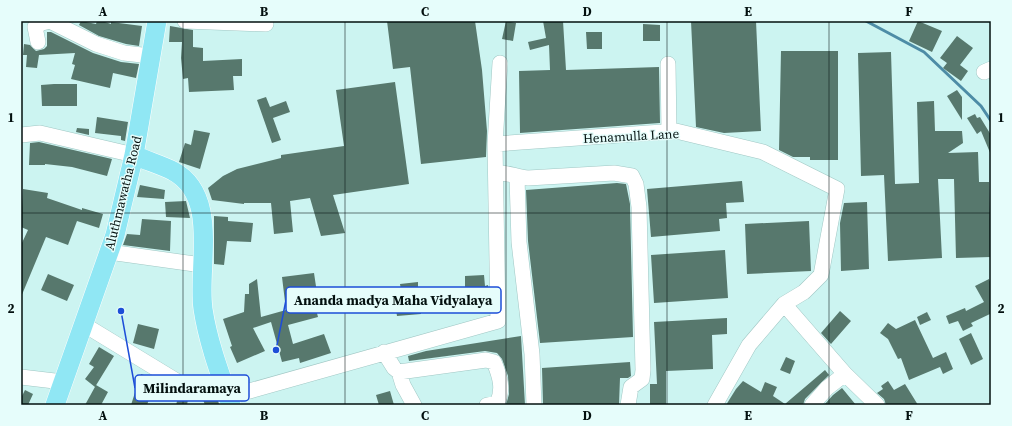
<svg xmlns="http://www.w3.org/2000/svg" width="1012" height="426" viewBox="0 0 1012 426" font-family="'Source Serif 4',serif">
<rect width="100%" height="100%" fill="#ccf4f1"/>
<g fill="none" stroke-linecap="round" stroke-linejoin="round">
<path stroke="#4d8ca6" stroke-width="3" d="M866 21 924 52 981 106 991 121"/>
</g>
<path fill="#57786d" d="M81 21 96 24 97 21H102L111 24V22L142 26 139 46 126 44 99 36 79 25Z
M387 21H475L482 70 487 131 486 157 421 164 410 67 393 69Z
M506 21 516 23 513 41 502 39Z
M543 21H563L566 70 659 67 660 123 520 133 519 71 550 70 549 45 530 50 528 42 546 38Z
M691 21H756L761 131 724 133 696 127Z
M918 21 942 31 932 52 909 41Z
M643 24 660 25V41H643Z
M170 26 193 30V47L203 48V61L242 59V76H233L234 90 189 92 188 78 183 79 181 58 182 42H169Z
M47 32H51L93 53 121 62 139 64 136 78 113 73 110 88 71 79 75 65 72 64 75 53 39 55 37 68 26 67 27 55H23L24 44 30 45 36 51 44 49 47 46Z
M586 32H602V49H587Z
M957 36 973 48 960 65 968 71 961 81 943 68 947 63 940 58Z
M781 51H838V160H810V157H793L779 150Z
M891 52 895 184 919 183 917 102 934 101 935 131H962L963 143 948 153 978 152 979 182H989L991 257 956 258 954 179H938L942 258 888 261 884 175 861 176 858 53Z
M395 82 409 184 333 195 345 233 321 236 310 198 290 201 293 232 274 234 271 203H244V204L212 200 208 188 223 176 237 169 281 158V155L344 146 336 90Z
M54 84H77V106H42L41 85Z
M957 90 962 97V120L947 96Z
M266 97 270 107 286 101 290 112 273 118 281 140 272 143 257 100Z
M975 114 977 118 980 117 991 135V155L981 131 977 134 967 118Z
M97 117 128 122 125 141 121 140V136L95 133Z
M77 128 89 129V135L76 132Z
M194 130 210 133 200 169 179 162 185 143 191 145Z
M39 142 112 159 107 176 72 167 45 164V165H29L30 143Z
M742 181 744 202 726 203 727 218 719 219 720 231 651 237 647 189Z
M617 183 626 184 630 204 633 337 540 343 528 241 526 190Z
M140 185 165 190 164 199 137 197Z
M23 189 48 193 47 198 82 210V208L103 214 99 228 77 221 68 245 46 237 21 297V245L28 230 21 227Z
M186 201 190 218 166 217 165 202Z
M867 202 869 269 841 271 840 223 844 203Z
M214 216 228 217V221L253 223 251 242 227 241 224 265 214 264Z
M142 219 171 221 170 251 123 245 127 234 140 235Z
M809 221 811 271 747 274 745 224Z
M725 250 728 298 654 303 651 255Z
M314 273 317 293 312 294 318 317 288 325 293 344 324 334 331 353 300 363 299 358 282 362 271 322 253 328 265 351 237 363 230 347 232 346 223 319 244 312 245 294H249V284L257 279 261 317 286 310 282 277Z
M48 274 74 285 67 301 41 290Z
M484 275 485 286 488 285 489 307 462 308 461 288H465V276Z
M989 279 991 284V316L990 314 971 323 973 326 963 331 958 321 949 324 946 316 965 308 966 311 984 302 975 286Z
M418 282V297L421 314 397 316 394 297 402 296 400 284Z
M840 311 851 321 831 344 821 333Z
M927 312 931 320 920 325 917 317Z
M727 318V334L712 335 713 369 666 371V405H650V384H657L654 322Z
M915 320 933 358 946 352 953 369 943 374 940 367 909 380 901 358 898 359 888 339 880 333 888 323 896 329Z
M138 324 159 329 154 349 133 343Z
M971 333 983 359 971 365 959 339Z
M521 336 525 405H506L509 394 508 376 502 359 497 353 485 351 409 361 408 356 426 351Z
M99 347 114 356 95 387 85 379 94 367 89 364Z
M786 357 795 361 790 374 780 370Z
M630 362 631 376 628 378H620L619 405H543L542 368Z
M825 370 829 375 805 399 803 405H726L736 389 743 381 761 392 765 382 777 387 773 396 785 404Z
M141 374 156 379 147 405H131Z
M888 381 894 390 905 384 918 405H886L884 399 877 393 883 389 881 386Z
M96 385 108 392 101 405H85Z
M181 387 190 388 187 405H176Z
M842 388 856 405H824L833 395Z
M25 390 33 394 28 405H21V398Z
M390 391 394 405H379L376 395Z
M215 392 219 404 205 405 202 397Z"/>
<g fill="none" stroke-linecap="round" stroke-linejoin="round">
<g stroke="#a0c7c4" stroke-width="16">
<path id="minor" d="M50 21 96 44 124 53 151 56
M185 21 266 24
M38 42 35 27 42 23 50 21
M668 64 669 132
M984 72 991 69
M21 135 40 133 134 155
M495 144 676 131 763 152 837 189 821 275 804 292 784 304 749 345 715 405
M496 173C507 172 516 177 528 178L614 173 632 176 636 184 639 207 643 370 642 379 631 387 628 405
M517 177 519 242 532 354 534 405
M109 252 202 265
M784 304 845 374 877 405
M83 324 175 380
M384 352 394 368 399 372 403 385 414 405
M399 372 486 360 494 362C500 376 504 390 497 403L487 405
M21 377 63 382
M228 397 498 321 495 144 500 63
M812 405 827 388 845 374"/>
</g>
<g stroke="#fff" stroke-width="20">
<path id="major" d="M134 155C147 161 161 165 173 171 220 196 197 267 203 309 208 342 220 374 231 405
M55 405 115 235 134 155 157 21"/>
</g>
<use href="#minor" stroke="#fff" stroke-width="15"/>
<use href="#major" stroke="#90e7f4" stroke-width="19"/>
</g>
<path fill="none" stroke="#03100f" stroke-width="1" stroke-opacity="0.55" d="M183 21V405M345 21V405M506 21V405M667 21V405M829 21V405M21 213H991"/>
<g text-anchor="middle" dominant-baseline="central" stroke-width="3" stroke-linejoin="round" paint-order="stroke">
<g font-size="13" fill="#03100f" stroke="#e6fdfb">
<text transform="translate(631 136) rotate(-3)">Henamulla Lane</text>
<text transform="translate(123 193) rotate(-76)">Aluthmawatha Road</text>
</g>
</g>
<path fill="none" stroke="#1d4ed8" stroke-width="1.5" d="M276 350L286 300M121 311L135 388"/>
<g fill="#1d4ed8" stroke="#e6fdfb" stroke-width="1.5">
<circle cx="276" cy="350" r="4"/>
<circle cx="121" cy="311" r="4"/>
</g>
<g fill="#e6fdfb" stroke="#1d4ed8" stroke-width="1.5">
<rect x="286" y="287" width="215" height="26" rx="4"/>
<rect x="135" y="375" width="114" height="26" rx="4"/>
</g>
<g font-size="14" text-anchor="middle" font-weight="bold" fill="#03100f">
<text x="393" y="305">Ananda madya Maha Vidyalaya</text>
<text x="192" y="393">Milindaramaya</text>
</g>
<rect width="1012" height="426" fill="none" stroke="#e6fdfb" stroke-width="44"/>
<rect x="22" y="22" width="968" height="382" fill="none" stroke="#03100f" stroke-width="1.5"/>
<g font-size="13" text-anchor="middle" font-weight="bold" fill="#03100f">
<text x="103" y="16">A</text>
<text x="264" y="16">B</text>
<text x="425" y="16">C</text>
<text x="587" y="16">D</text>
<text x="748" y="16">E</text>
<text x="909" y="16">F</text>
<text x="11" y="122">1</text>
<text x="1001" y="122">1</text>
<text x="11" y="313">2</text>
<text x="1001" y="313">2</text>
<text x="103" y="420">A</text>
<text x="264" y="420">B</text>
<text x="425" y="420">C</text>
<text x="587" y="420">D</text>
<text x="748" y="420">E</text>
<text x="909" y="420">F</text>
</g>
</svg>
